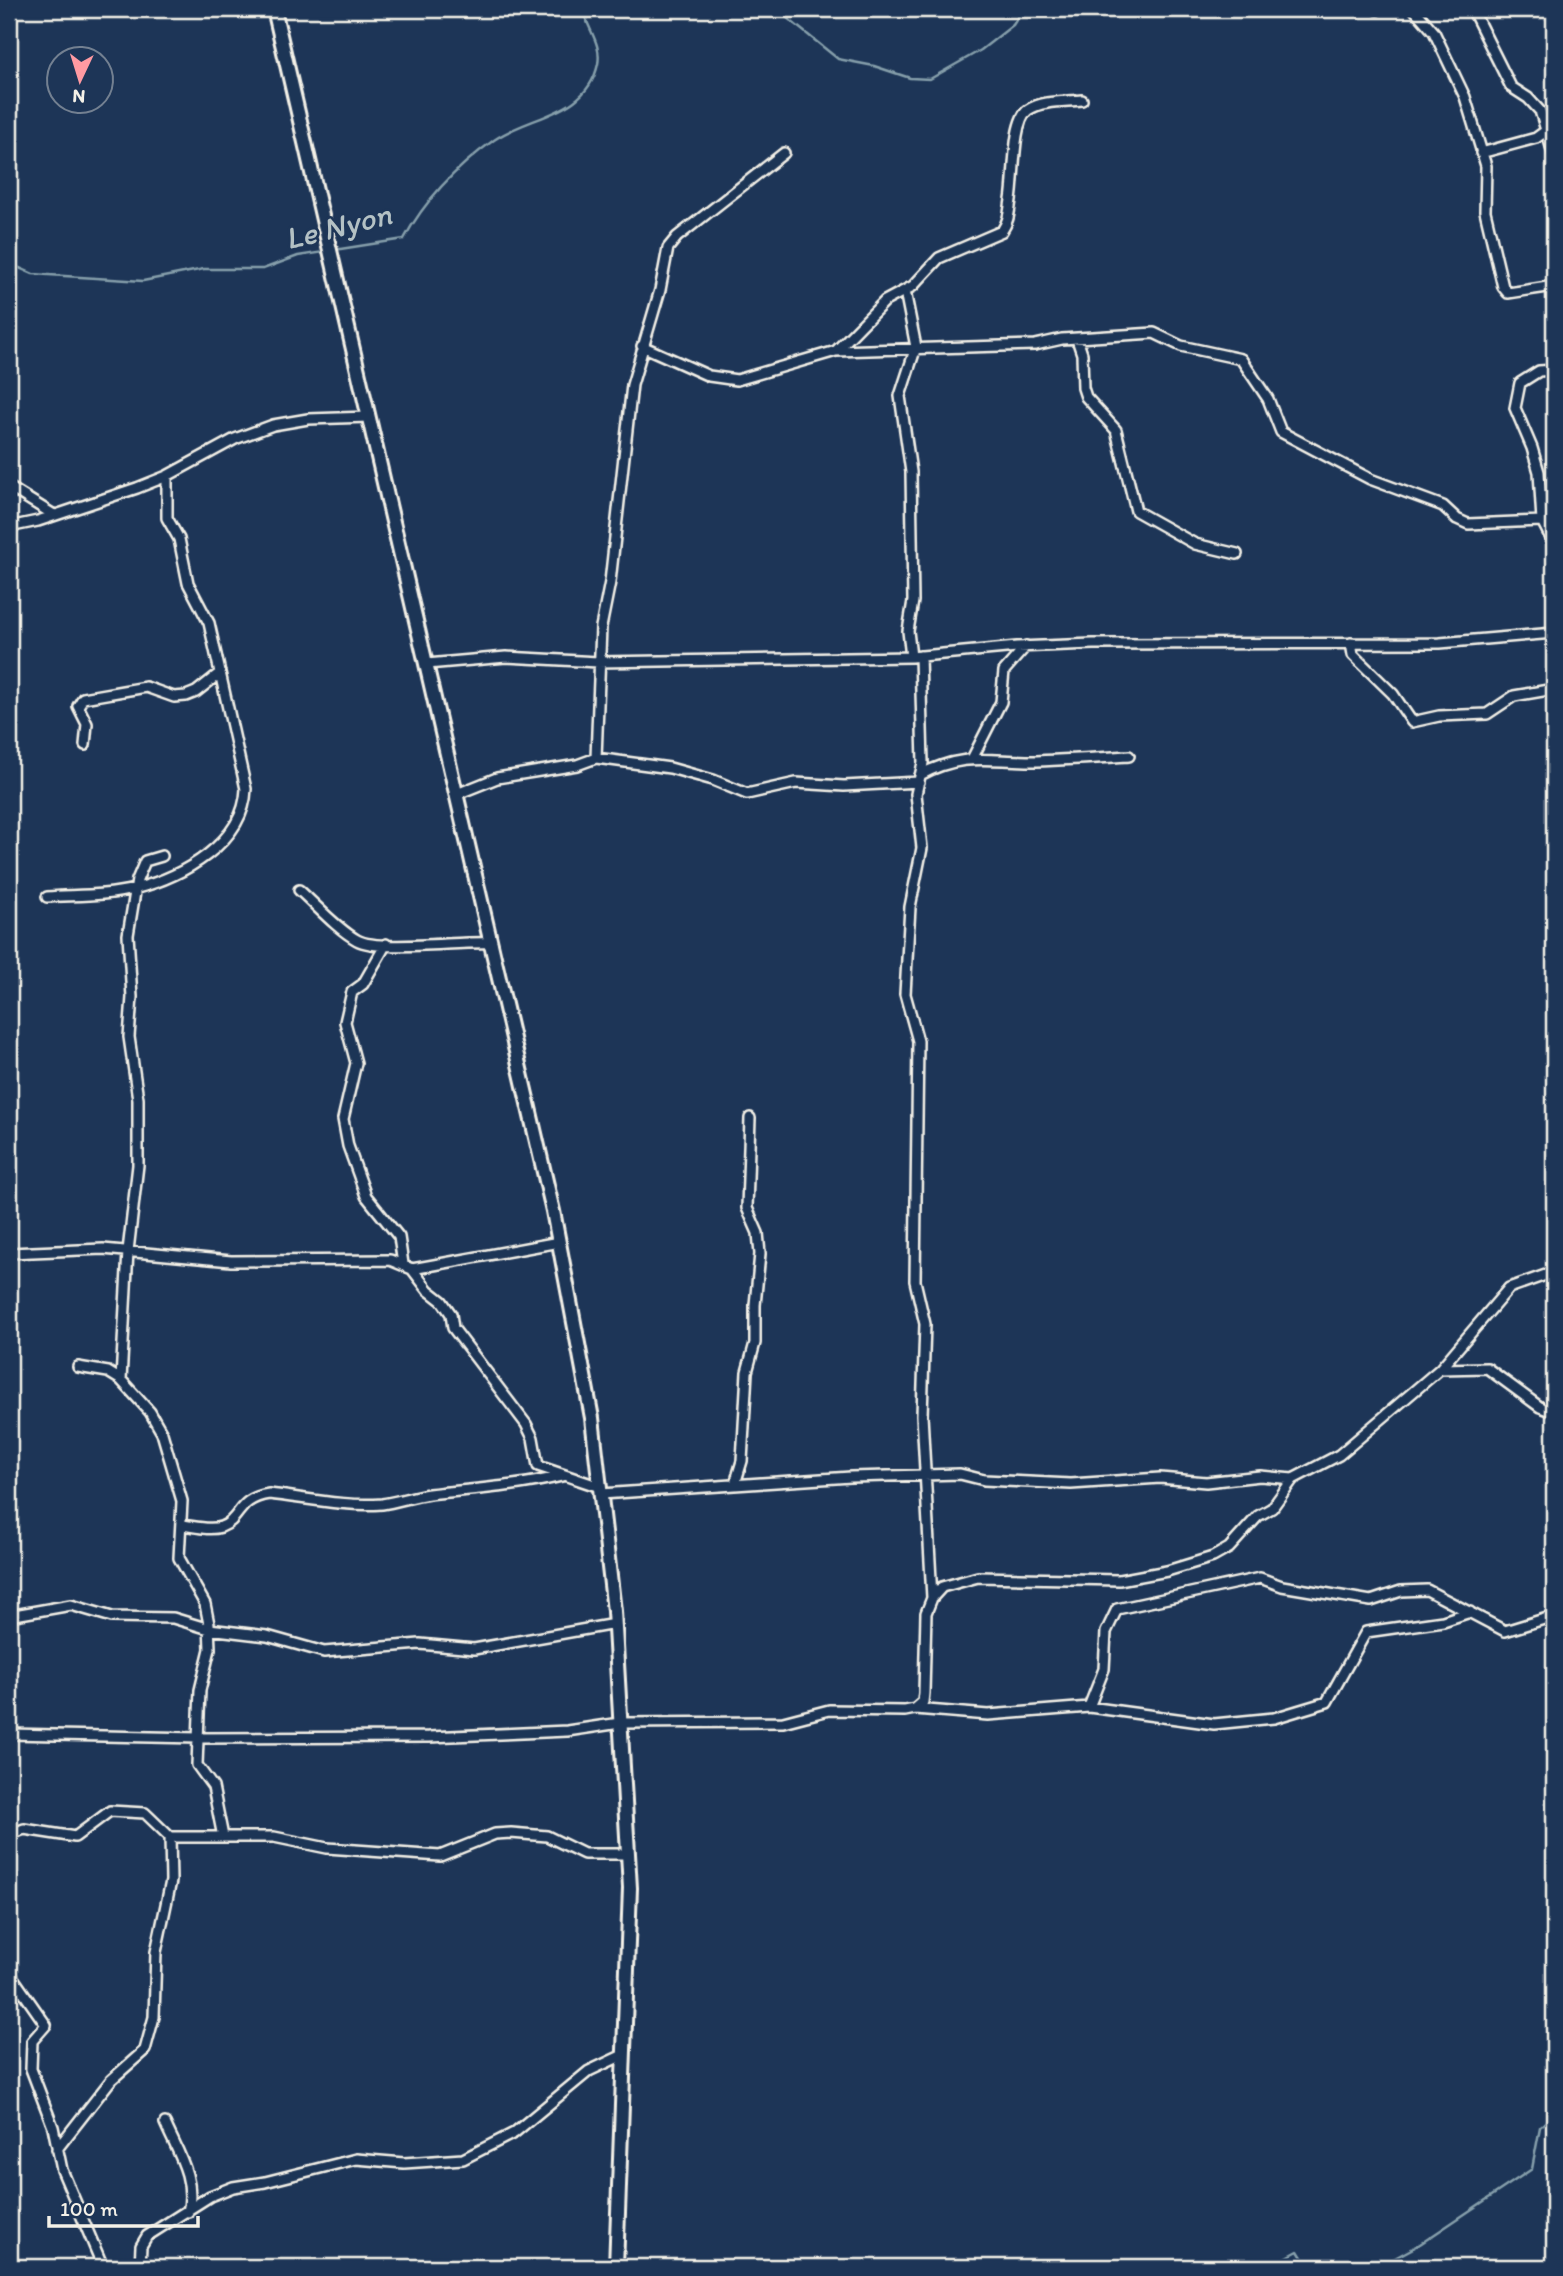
<svg xmlns="http://www.w3.org/2000/svg" width="1563" height="2276" viewBox="0 0 1563 2276" font-family="Itim,sans-serif">
<rect width="100%" height="100%" fill="#1d3557"/>
<filter id="ink" filterUnits="userSpaceOnUse"><feTurbulence type="fractalNoise" baseFrequency=".0143" numOctaves="2"/><feDisplacementMap in="SourceGraphic" scale="14" xChannelSelector="R" yChannelSelector="G"/><feConvolveMatrix kernelMatrix="1 2 1 2 8 2 1 2 1" color-interpolation-filters="sRGB"/></filter>
<g filter="url(#ink)">
<g fill="none" stroke-linecap="round" stroke-linejoin="round">
<path stroke="#869fab" stroke-width="2.5" d="M776 9 838 59 874 66 910 78 930 79 981 50 1013 25 1023 9
M334 250 404 239C425 200 458 166 494 140 529 115 587 116 598 64 602 43 587 29 583 9
M9 258 15 266 33 274 143 281 204 269H263L298 256 324 252
M1268 2267 1298 2251 1308 2267
M1378 2267 1417 2246 1532 2169 1540 2127 1554 2114"/>
<g stroke="#f4f1e8" stroke-width="14">
<path id="minor" d="M1414 9 1434 32 1465 97 1486 166 1485 211 1503 287 1508 293 1554 286
M1472 9 1511 87 1528 98 1540 111 1554 156
M1377 10 1378 9
M1481 153 1536 138 1554 125
M905 291 916 347 900 396 911 472 913 601 908 631 911 657
M1077 339 1082 354 1083 388 1086 397 1116 430 1136 511 1195 544 1237 554
M642 346 709 376 737 380 836 351 1035 345 1062 339 1154 333 1181 346 1241 359 1268 399 1281 432 1370 479 1443 506 1457 519 1468 524 1542 521
M836 351 885 301 913 286 939 258 1002 231C1009 221 1009 212 1011 200 1015 179 1012 121 1028 110 1043 100 1065 102 1082 100
M1554 370 1539 371 1520 383 1515 408 1532 448 1539 472 1542 521 1554 544
M9 487 54 515
M9 527 38 521 137 488 167 476 235 439 273 425 308 419 369 417
M1351 643 1353 655 1393 694 1412 722 1439 716 1487 714 1514 696 1554 689
M920 656 923 763 916 794 922 848 910 907 905 994 918 1041 915 1281 925 1324 922 1415 932 1598
M427 664 506 657 598 662 911 657 1017 647 1093 644 1440 643 1554 633
M85 745 87 724 78 706 83 698 146 687 174 697 186 696 196 692 220 673
M973 757 1001 702 1004 671 1026 646
M596 758 601 627 610 582 632 385 660 290 668 248 677 237 784 153
M920 775C966 751 990 762 1037 761 1068 760 1098 758 1129 756
M457 794 497 778 577 765 596 758 670 768 713 780 747 794 796 783 844 786 919 782
M299 890C317 906 336 928 357 940 378 952 461 941 492 943
M47 897C76 895 106 896 134 889 182 877 244 843 246 789L209 623 188 583 179 539 167 518V476
M386 944 363 984 352 992 345 1022 356 1063 343 1119 348 1146 366 1196 399 1237 403 1264
M9 1253 103 1249 231 1261 390 1260 412 1269 428 1290 442 1301 451 1314 453 1328 526 1424 533 1438 538 1466 600 1487
M412 1269 559 1242
M78 1367 108 1372 121 1380 150 1412 162 1433 182 1501 179 1558 205 1604 209 1624 210 1649 200 1690 197 1765 213 1787 223 1837
M1440 1369 1487 1368 1540 1407 1554 1412
M121 1380 128 1251 138 1165V1099L129 1037 132 997 128 935 137 880 145 861 162 856
M735 1484 742 1461 747 1372 755 1343V1305L760 1254 758 1233 747 1208 750 1118
M601 1494 851 1477 960 1474 984 1480 1071 1484 1160 1478 1206 1482 1260 1476 1293 1479
M182 1525C193 1526 209 1531 221 1527 242 1519 236 1499 269 1494 305 1498 345 1507 382 1504 397 1502 413 1496 429 1494 474 1489 517 1487 562 1476
M9 1616 71 1605 112 1617 173 1618 209 1629 267 1636 324 1652 420 1644 474 1649 615 1624
M1089 1707 1104 1669 1106 1632 1117 1609 1260 1578 1282 1586 1371 1601 1401 1591 1427 1590 1505 1631 1554 1616
M915 1709 923 1702 924 1693 926 1613 932 1598 942 1587 978 1577 1119 1580 1167 1571 1213 1557 1229 1548 1258 1516 1272 1508 1293 1479 1339 1455 1440 1369 1509 1288 1554 1272
M9 1734 198 1738 429 1737 567 1731 620 1723 783 1722 829 1710 905 1711 915 1709 988 1715 1089 1707 1214 1724 1274 1718 1327 1702 1366 1632 1443 1621 1470 1612
M9 1835 24 1829 75 1837 110 1811 145 1813 170 1837H274L327 1848 440 1856 495 1834 511 1833 547 1836 584 1854H628
M9 1972 46 2025 32 2041 31 2069 53 2127 62 2170 103 2267
M165 2123C178 2153 196 2179 188 2212
M57 2149 111 2080 145 2050 154 2017 156 1952 171 1881 170 1837
M140 2267 141 2246 147 2236 210 2196 233 2187 265 2182 356 2159 404 2163 463 2159 514 2133 589 2071 623 2055"/>
</g>
<g stroke="#f4f1e8" stroke-width="18">
<path id="secondary" d="M274 9 553 1211 592 1418 614 1611 630 1888 616 2267"/>
</g>
<use href="#minor" stroke="#1d3557" stroke-width="9"/>
<use href="#secondary" stroke="#1d3557" stroke-width="12"/>
</g>
</g>
<g text-anchor="middle" dominant-baseline="central" stroke-width="5" stroke-linejoin="round" paint-order="stroke">
<g font-size="32" font-style="italic" fill="#b4c1c4" stroke="#1d3557">
<text transform="translate(338 226) rotate(-14)">Le Nyon</text>
</g>
</g>
<rect width="1563" height="2276" fill="none" stroke="#1d3557" stroke-width="35"/>
<rect x="18" y="18" width="1528" height="2241" fill="none" stroke="#f4f1e8" stroke-width="2.5" filter="url(#ink)"/>
<g transform="translate(80 80) rotate(184)"><circle r="33" fill="#1d3557" stroke="#738091" stroke-width="2"/>
<path d="M0-5L12 26L0 18L-12 26Z" fill="#ff9aa2"/>
<text y="-10" font-size="19" font-weight="bold" text-anchor="middle" fill="#f4f1e8">N</text>
</g>
<path d="M49 2216v10h149v-10" fill="none" stroke="#f4f1e8" stroke-width="3.5"/>
<text x="60" y="2216" font-size="21" fill="#f4f1e8" stroke="#1d3557" stroke-width="5" paint-order="stroke">100 m</text>
</svg>
